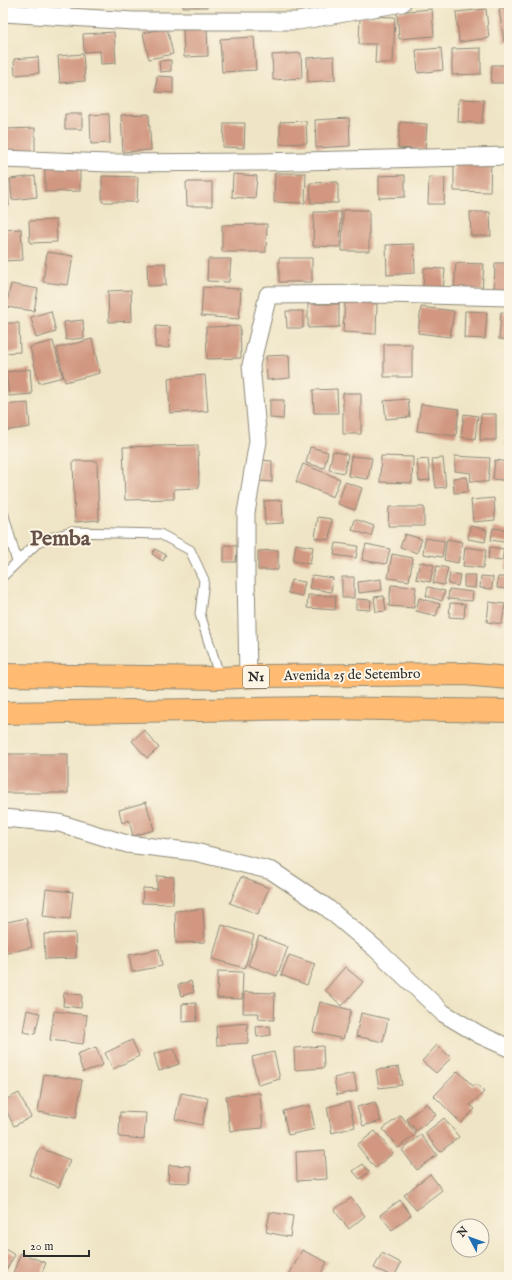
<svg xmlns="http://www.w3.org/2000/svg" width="512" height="1280" viewBox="0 0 512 1280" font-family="'IM FELL English',serif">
<rect width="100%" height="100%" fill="#fcf5e5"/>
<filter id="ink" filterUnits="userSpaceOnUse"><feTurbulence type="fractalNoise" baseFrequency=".025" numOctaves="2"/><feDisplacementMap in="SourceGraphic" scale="8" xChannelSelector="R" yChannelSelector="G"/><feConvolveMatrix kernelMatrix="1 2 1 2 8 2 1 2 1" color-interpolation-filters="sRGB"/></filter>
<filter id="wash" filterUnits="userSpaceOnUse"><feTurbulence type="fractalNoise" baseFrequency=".012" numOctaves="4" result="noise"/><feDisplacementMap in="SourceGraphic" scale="16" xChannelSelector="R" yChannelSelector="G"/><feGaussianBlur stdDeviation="0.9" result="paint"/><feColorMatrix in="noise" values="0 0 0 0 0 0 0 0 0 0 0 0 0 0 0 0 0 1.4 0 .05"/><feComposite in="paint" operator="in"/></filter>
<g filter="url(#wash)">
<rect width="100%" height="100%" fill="#efe5c6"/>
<g id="blocks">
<path fill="#d19780" d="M3 3H28L29 12H3Z
M54 3H74L73 9 53 6Z
M183 3H207V7H183Z
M509 8V42H504L499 9Z
M432 9 434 36 399 39 397 12Z
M486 9 489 38 459 42 456 12Z
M360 16 395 17 393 63H375L376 44H359Z
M167 28 173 54 149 59 143 33Z
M207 29 208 56 184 57 183 30Z
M114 32 116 63 101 64 100 51 84 52 83 34Z
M254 37 256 70 222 72 220 39Z
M441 48 443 70 418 73 416 50Z
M481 48V74L452 75V49Z
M301 53 302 78 273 80 272 55Z
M83 54 85 81 60 83 58 56Z
M334 56 335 80 308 82 307 58Z
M38 57 39 73 15 75 14 59Z
M171 60V71L160 72 159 61Z
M492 65H509V83H491Z
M157 76 173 77V93L156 92Z
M459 99 484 100 482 123 458 122Z
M65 114H82V129H65Z
M109 114 110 143 91 144 90 115Z
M149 114 151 150 123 152 121 115Z
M349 118 350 146 316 148 315 120Z
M306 121 307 143 280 144V122Z
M400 122 427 124 425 150 398 148Z
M224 123H245L244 148 223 147Z
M35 128V152L7 153 6 129Z
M454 161 491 162 490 192 454 191Z
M80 162V191L45 192V163Z
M505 164H509V194H505Z
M275 173H306L305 203 274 202Z
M233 174 257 176 255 199 232 197Z
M7 175 9 206H3V176Z
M405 175V197L379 198V176Z
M35 176 37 197 12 200 10 179Z
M102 176 138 177 137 202H102Z
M429 177 445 178 444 204H428Z
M186 182H212V206H187Z
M338 182V203H311L310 183Z
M343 210H369V251H342Z
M314 212H341L340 247 313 246Z
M470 212H490L491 236H471Z
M56 220 57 242 30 243 29 221Z
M267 224 266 252H222V225Z
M21 229 23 260 3 261V230Z
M414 244 415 273 387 275 386 245Z
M47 252 73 256 68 285 43 282Z
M279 258H312V282H279Z
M208 259H231L229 282 207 281Z
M165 263 166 285 148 286 147 264Z
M456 263 484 264 482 291 454 290Z
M495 263H509V292H494Z
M424 268 445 269 443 291 423 290Z
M11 284 38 289 34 311 6 307Z
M203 287 241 289 239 319 201 316Z
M131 290 132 321 109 322 108 291Z
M345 301 377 304 376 334 343 332Z
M308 304H339V327L308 328Z
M421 307 454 311 450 337 418 333Z
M51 311 56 332 36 338 31 317Z
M286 311H303V328H287Z
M465 311 487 312 485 339 464 338Z
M501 312 509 313V340L499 339Z
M83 320 84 338 66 340 64 322Z
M3 323H19L20 352 3 353Z
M156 326 170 327 169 348 155 347Z
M240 326 241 358 207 359 206 327Z
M92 339 100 373 65 382 57 348Z
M53 341 63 377 39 383 30 347Z
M384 344H412V377H384Z
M289 355 290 378 267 380 266 356Z
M30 369 32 394 9 396 6 372Z
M205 375 208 411 170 413 168 378Z
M337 389 338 413H314L313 390Z
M343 393H361V434H343Z
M408 399 410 417 386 419 384 401Z
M270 400H284L283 419 270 418Z
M28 403 30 427 3 431V405Z
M421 404 459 409 456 436 417 431Z
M464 414 478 416 475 439 461 437Z
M481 414H496V440H480Z
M507 422H509V447L505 446Z
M198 445 199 488 174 489V499L125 500 123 447Z
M310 447 328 452 324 468 306 463Z
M333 451 348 455 344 473 329 470Z
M351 456 372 458 368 479 348 476Z
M381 456 413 457 412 483 380 482Z
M455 456 490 458 488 482 470 481 471 473 455 471Z
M443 458 446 487 436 488 432 459Z
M428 459 430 480 419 481 417 460Z
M260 460 272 461V482L259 481Z
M495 460 509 462V481L493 479Z
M73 461H97L99 520 75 522Z
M303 464 340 479 333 497 296 482Z
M467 477 468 492 454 493 453 478Z
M345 482 362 488 355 510 338 504Z
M494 498 495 520 473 522 471 500Z
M282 500 283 523 265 524 264 501Z
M389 507H424V526H388Z
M318 517 332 519 330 540 315 538Z
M355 519 374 526 371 536 352 530Z
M470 526 487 530 485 542 468 539Z
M493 528 509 530V543L491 540Z
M405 534 422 539 417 553 400 547Z
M425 538 445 541 442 557 423 554Z
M447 539 462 542 458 563 444 560Z
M336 543 358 546 356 558 334 555Z
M296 544 313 547 310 564 293 561Z
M366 544 390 549 386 564 362 560Z
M224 545 237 546 236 562H224Z
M465 547 486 550 483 568 463 566Z
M490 547 504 549 502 561 488 559Z
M155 549 166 555 163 561 152 554Z
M278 550V570H258V551Z
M508 551H509V571L505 570Z
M392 554 413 558 409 581 388 578Z
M420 562 434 565 430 582 416 579Z
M437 566 448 568 444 585 433 583Z
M450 573 460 575 458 586 448 584Z
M312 575 333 578 331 592 309 588Z
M464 575H476L475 588 464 587Z
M481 576 493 577 492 589 480 588Z
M342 577H354V598H342Z
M498 577H509V589L497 588Z
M381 579 382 590 359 593 358 582Z
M291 580 305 582 302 596 288 593Z
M391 585 416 587 414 608 389 606Z
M428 587 445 591 442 601 426 596Z
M449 589 473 592 472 601 448 599Z
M308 595 336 596 335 610 307 608Z
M384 596 386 611 376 612 374 597Z
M419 598 440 604 436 616 416 611Z
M356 599 371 600 370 610 356 609Z
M489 602 505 604 502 624 487 622Z
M450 603 465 604 464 618 449 617Z
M144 730 159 748 147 758 132 741Z
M3 754H68V793H3Z
M146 802 154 830 133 836 129 820 122 823 119 810Z
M157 876 174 877 173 904 142 903 143 888 157 889Z
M241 877 269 888 258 914 230 903Z
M46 889 73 892 70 919 43 916Z
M203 909 205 942 176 943 175 911Z
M26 918 32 947 3 954V923Z
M222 925 254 935 245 968 212 959Z
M75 933 76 958 45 959 44 934Z
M259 936 288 947 277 976 248 965Z
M159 949 162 966 132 972 129 955Z
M289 955 315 964 307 985 281 975Z
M345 967 363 982 342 1006 325 990Z
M218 971 243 972 242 999 217 998Z
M191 981 194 992 181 996 178 985Z
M244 992 275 993 274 1020 258 1019 259 1013H243Z
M64 993 82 995 81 1008 63 1006Z
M320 1002 351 1010 343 1039 313 1032Z
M196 1003 197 1021 182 1022V1004Z
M27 1010 40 1013 35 1034 23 1032Z
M54 1011 87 1015 83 1044 50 1040Z
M361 1013 388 1019 383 1042 356 1036Z
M247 1023 248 1043 217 1045 216 1026Z
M270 1026 271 1035 257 1037 256 1027Z
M132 1040 139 1056 113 1069 105 1053Z
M437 1045 451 1058 436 1073 422 1061Z
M323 1046 324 1068 295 1070 294 1048Z
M96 1047 103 1065 83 1072 77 1054Z
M174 1048 179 1064 159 1071 154 1054Z
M274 1052 280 1079 258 1085 252 1057Z
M399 1067 402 1085 379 1088 376 1070Z
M458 1071 473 1086 476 1084 484 1092 470 1105 475 1109 461 1123 434 1096Z
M354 1073 357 1091 337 1095 334 1078Z
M44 1074 82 1080 76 1118 38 1112Z
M19 1093 31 1117 14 1126 3 1104V1101Z
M181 1093 208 1098 202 1125 175 1119Z
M260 1093 263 1128 230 1131 226 1096Z
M349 1102 355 1127 332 1133 327 1107Z
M375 1102 381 1121 363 1126 357 1107Z
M427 1103 436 1115 416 1131 407 1119Z
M310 1105 315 1129 288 1135 283 1111Z
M120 1112 146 1113 144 1139 119 1137Z
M401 1115 416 1134 398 1148 383 1129Z
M444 1118 459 1137 440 1152 425 1133Z
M375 1131 393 1153 375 1168 357 1145Z
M421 1135 437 1155 417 1170 402 1150Z
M40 1148 70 1160 59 1187 29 1175Z
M325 1150 327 1179 297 1181 296 1152Z
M363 1164 369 1172 360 1179 353 1171Z
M169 1165 191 1166 190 1183 168 1182Z
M430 1174 442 1190 416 1210 404 1195Z
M351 1198 365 1216 349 1229 334 1210Z
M400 1200 411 1215 392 1230 380 1215Z
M270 1212 293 1216 290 1237 266 1232Z
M3 1248 15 1255 3 1275Z
M302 1250 327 1262 319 1277H288Z
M21 1253 46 1263 40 1277H22L13 1273Z
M382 1253 401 1263 394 1277 374 1268Z"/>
</g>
</g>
<g filter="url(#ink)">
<use href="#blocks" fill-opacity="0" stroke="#8d8878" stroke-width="1"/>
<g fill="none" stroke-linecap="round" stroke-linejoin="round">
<g stroke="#8d8878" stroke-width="11">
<path id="service" d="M3 512 17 562
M3 576 39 541 72 532 160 534 190 550 204 580 200 614 220 678"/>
</g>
<g stroke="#8d8878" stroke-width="19">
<path id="minor" d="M3 13 134 21H298L402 3
M3 159 108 163 261 162 509 156
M248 677 246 575V513L258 441 251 365 268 295 385 294 509 297
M3 818 59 823 127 844 195 852 272 871 326 907 376 949 443 1013 480 1035 509 1048"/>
</g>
<g stroke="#8d8878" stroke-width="24">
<path id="trunk" d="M3 675 220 678 263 676 464 674 509 678
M3 713 320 708 509 711"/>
</g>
<use href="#service" stroke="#fff" stroke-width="9"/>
<use href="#minor" stroke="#fff" stroke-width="17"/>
<use href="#trunk" stroke="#febb71" stroke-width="22"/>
</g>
</g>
<g text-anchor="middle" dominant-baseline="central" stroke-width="4" stroke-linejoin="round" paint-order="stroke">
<rect fill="#fcf5e5" stroke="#6a6863" stroke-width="1" x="243" y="666" width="26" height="22" rx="3"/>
<g font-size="13" font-weight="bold" fill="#2b2b2b">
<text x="256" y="677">N1</text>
</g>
<g font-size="14" fill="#2b2b2b" stroke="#fcf5e5">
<text transform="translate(352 675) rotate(-1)">Avenida 25 de Setembro</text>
</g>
<g font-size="22" font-weight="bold" fill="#655149" stroke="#fcf5e5">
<text x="60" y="539">Pemba</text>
</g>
</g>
<rect width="512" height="1280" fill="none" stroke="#fcf5e5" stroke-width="16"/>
<g transform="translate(470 1238) rotate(311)"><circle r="19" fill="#fcf5e5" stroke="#a8a49b"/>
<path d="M0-3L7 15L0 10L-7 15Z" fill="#1f6fb2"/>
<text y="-6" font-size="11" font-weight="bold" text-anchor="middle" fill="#2b2b2b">N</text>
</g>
<path d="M24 1250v6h65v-6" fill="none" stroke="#2b2b2b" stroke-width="2"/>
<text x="30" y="1250" font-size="12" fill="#2b2b2b" stroke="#fcf5e5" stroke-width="3" paint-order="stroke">20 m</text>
</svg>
